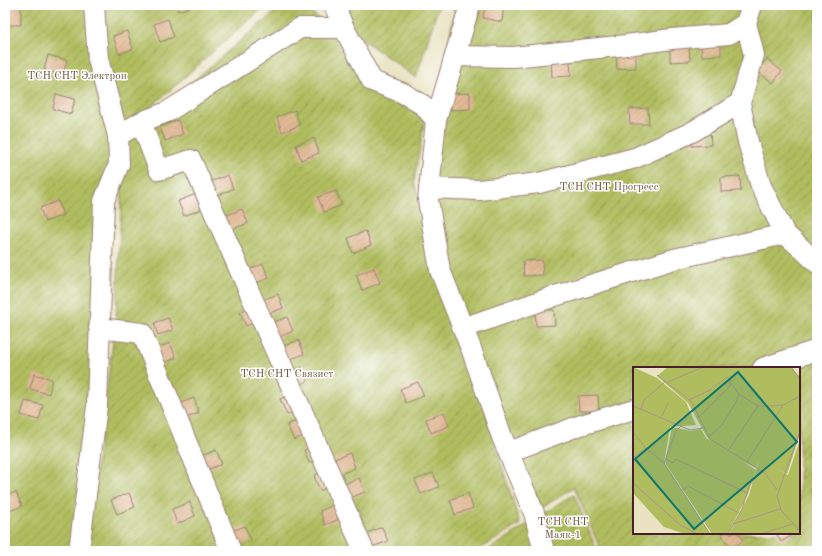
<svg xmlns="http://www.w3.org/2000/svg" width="822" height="556" viewBox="0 0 822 556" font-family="'Old Standard TT',serif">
<defs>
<pattern id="garden-furrows" width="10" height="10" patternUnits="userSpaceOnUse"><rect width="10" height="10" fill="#b0bd5f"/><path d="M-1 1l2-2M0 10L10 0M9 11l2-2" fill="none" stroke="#91994f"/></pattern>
<pattern id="building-hatch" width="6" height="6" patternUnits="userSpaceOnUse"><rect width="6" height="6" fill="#e2b994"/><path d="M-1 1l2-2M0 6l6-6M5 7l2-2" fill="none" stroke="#c39f80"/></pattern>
</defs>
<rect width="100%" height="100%" fill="#fff"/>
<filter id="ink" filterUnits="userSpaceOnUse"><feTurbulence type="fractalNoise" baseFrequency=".025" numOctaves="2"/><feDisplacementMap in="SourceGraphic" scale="8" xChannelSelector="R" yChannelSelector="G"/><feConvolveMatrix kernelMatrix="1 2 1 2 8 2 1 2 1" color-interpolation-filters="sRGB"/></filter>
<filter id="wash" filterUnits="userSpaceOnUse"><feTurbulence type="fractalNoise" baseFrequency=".012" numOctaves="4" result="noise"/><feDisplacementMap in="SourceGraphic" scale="16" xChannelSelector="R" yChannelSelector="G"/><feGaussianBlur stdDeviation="0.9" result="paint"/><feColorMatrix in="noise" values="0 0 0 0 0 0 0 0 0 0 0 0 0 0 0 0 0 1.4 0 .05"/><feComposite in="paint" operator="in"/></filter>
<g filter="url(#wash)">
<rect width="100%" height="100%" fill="#e9e3c2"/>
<path fill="url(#garden-furrows)" stroke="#7d6e45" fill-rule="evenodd" d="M5 5H266L118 136 78 551H5Z
M283 5H303L339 35 370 89 425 118 414 182 435 252 420 180 456 5H817V551H601L574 487 528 517 484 408 520 524 477 551H85L116 319 124 139ZM634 368H799V533H634Z
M315 5H439L416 78Z
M574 494 597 551H487Z"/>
<g id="blocks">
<path fill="url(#building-hatch)" d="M5 5H21V25H5Z
M176 5H195L178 11Z
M485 5H496L504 6 502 22 483 18Z
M168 19 174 37 160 42 154 24Z
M127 31 133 49 119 54 113 36Z
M721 40V55L702 56 701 41Z
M689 45 690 61 670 62V46Z
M636 53V68L617 69 616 54Z
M48 55 67 60 63 75 44 70Z
M767 59 782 71 773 83 757 71Z
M570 60 571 76 552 77 551 61Z
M470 93V109L451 110 450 94Z
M56 94 75 99 71 114 53 109Z
M648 108 649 124H630L629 109Z
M295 110 300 125 282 132 277 117Z
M178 120 183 134 165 141 160 127Z
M710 130 711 145 692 146 691 131Z
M314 138 319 153 301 160 296 145Z
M228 175 233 189 215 196 210 182Z
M740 176 741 191 721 192V177Z
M336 191 342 205 324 212 318 197Z
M196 194 202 209 184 216 178 201Z
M58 201 63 215 45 222 40 208Z
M242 209 248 223 230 230 225 216Z
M366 231 371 245 353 253 348 238Z
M542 260 543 275 524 276 523 261Z
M263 264 269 278 251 285 245 271Z
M374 268 380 283 362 290 356 275Z
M278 294 283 308 265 315 260 301Z
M251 307 257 321 246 326 240 312Z
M535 310H554L555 325 536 326Z
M287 317 293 331 275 339 269 324Z
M168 318 173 330 158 335 154 323Z
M299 340 304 354 286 361 281 347Z
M170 343 176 358 158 365 152 350Z
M302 367 308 381 290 388 284 374Z
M34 374 52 379 49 394 30 389Z
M418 382 424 396 406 403 400 389Z
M291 394 298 410 287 415 280 399Z
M598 395 599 411H579L578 396Z
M194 398 199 413 181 420 176 405Z
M25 401 43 405 39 420 21 415Z
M444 412 449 426 431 433 426 419Z
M301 419 307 434 294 440 287 425Z
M313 446 319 459 309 463 304 450Z
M216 450 222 464 204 471 198 457Z
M350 453 355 468 338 475 332 460Z
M323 470 330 485 320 491 314 476Z
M433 473 439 487 421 494 415 480Z
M359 478 365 492 347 499 342 485Z
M16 492 22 506 5 513V496Z
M129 493 135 507 117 514 111 500Z
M468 493 473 508 455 515 450 500Z
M190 502 195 516 177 524 172 509Z
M336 504 342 518 325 525 320 511Z
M245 526 251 541 233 548 227 533Z
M382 527 388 541 370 548 364 534Z
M721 533H739L743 541 730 549Z
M776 533H793L794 534 781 542Z
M312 547 314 551H301L307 548Z"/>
</g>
</g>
<g filter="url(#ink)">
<use href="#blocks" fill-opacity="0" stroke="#9a8176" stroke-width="1"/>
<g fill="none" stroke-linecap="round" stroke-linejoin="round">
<g stroke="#9a8176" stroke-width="22">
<path id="minor" d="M94 5 98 59 118 136
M334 5 344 28 372 81 403 93 423 105 436 120
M470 5 436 120 428 200 440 270 472 351 502 437 534 513 544 551
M455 56 513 57 618 46 672 39 729 34 746 23 752 5
M740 103 748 142 761 186 785 234 801 248 817 263
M141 122 159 170 191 160 364 551
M429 188 479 190 539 183 635 158 692 132 740 103 754 55 746 23
M99 328 142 333 231 551
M463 328 552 297 674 259 785 234
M763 368 817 350
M509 452 578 426 634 409
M79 551 97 406 104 201 119 164 118 136 141 122 167 112 300 28H344"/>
</g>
<use href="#minor" stroke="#fff" stroke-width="20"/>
</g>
</g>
<g text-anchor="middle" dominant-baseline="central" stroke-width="3" stroke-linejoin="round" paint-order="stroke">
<g font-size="11" fill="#6e563d" stroke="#fff">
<text x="77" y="76">ТСН СНТ Электрон</text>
<text x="609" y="187">ТСН СНТ Прогресс</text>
<text x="287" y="374">ТСН СНТ Связист</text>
<text x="563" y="522">ТСН СНТ<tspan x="563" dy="13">Маяк-1</tspan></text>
</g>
</g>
<g transform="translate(633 367)">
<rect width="167" height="167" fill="#e9e3c2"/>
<path d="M0 0 24 11 53 35 63 58 37 60 31 96 77 167H52L31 160 0 126ZM35 0H158L167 10V67L154 107 142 101 155 108 167 73V167H96L116 128 126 93 123 101 111 95 123 103 115 127 95 167H79L32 96 39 60 58 64 68 62 73 71 78 74 74 70 55 36 24 9Z" fill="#b0bd5f"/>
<path fill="none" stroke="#a99586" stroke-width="1" d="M158 0 167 12M24 8 58 34 77 72 132 106 144 123M35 15 70 0M106 27 125 39H137L150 38 167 29M56 33 77 23 94 10 97 12V19L65 51M0 39 57 63 70 61M8 43 11 33 33 14M29 49 35 36M48 59 43 64 31 96 77 167M167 64 144 129 148 143 167 164M0 65 13 81 31 96M76 70 89 58 103 35 106 27 98 16M95 84 125 39M0 91 13 81M33 92 40 96 43 92 114 126M114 95 150 38M0 116 46 157 64 167M49 123 55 119 106 146M100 157 147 142M95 167 109 142 116 119 129 104M128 167 160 157"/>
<path fill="#0f766e" fill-opacity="0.15" stroke="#0f766e" stroke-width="2" d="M105 5 164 75 61 162 2 92Z"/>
<rect width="167" height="167" fill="none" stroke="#4a1f2b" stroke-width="2"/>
</g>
<rect width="822" height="556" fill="none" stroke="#fff" stroke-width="20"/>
</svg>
